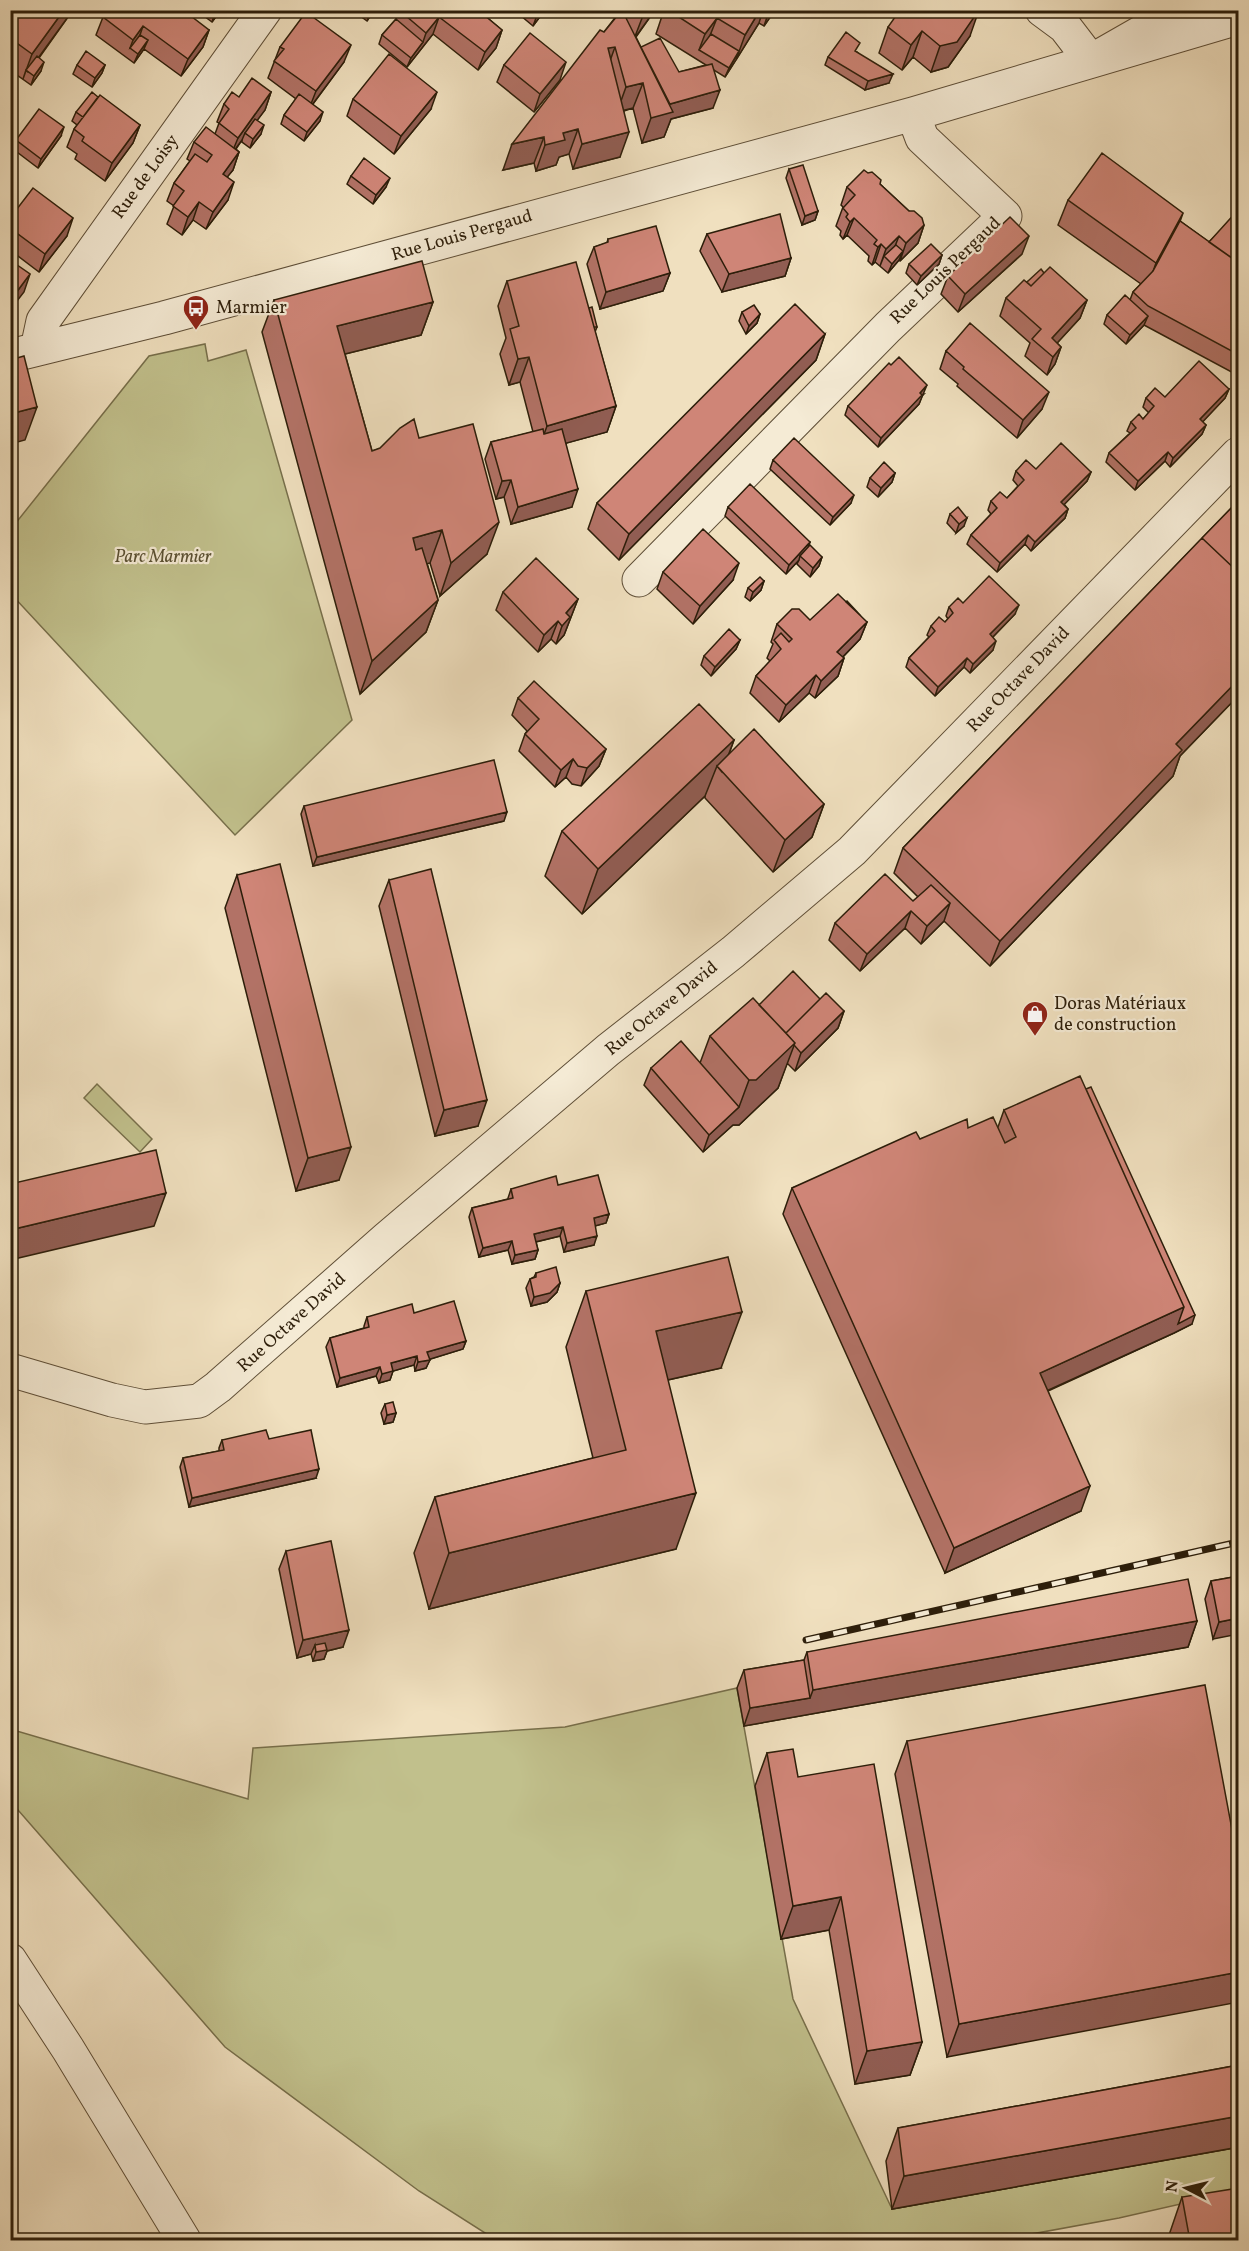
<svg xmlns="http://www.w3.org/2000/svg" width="1249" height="2251" viewBox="0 0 1249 2251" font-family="Vollkorn,serif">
<rect width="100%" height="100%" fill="#f0e0bf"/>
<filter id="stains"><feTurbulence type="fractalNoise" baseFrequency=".00333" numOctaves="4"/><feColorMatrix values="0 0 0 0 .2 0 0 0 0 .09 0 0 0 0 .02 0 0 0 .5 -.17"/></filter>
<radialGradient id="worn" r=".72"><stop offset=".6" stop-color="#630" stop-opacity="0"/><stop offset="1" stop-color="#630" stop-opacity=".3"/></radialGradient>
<path fill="#c1c08c" stroke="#776f4b" stroke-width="1.5" d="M205 344 208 361 246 350 352 720 235 835 11 594V529L149 356Z
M97 1084 152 1139 140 1152 84 1098Z
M737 1688 793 1999 892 2209 1238 2147V2191L1119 2218 999 2240H496L419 2191 225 2047 11 1802 10 1729 248 1799 253 1748 565 1727Z"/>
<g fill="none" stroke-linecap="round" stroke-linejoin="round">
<g stroke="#5e4e37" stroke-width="35">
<path id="minor" d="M1042 10 1065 27 1091 61 1154 25 1167 10
M37 349 43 321 265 10
M10 356 164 318 913 114 1238 18
M639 580 888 327 1005 216 922 138 913 114
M10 1370 112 1400 145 1407 199 1401 218 1387 386 1239 608 1050 733 952 852 851 1238 454
M10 1960 68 2049 184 2240"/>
</g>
<use href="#minor" stroke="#f5ebd5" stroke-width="33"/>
<g stroke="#2d1e0a" stroke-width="7">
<path id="rail" d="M806 1640 1234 1543"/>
</g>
<use href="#rail" stroke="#f5ebd5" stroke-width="4.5" stroke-dasharray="14" stroke-linecap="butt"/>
</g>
<path fill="#b27266" stroke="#2d1e0a" stroke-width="1.5" d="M10 10H73L39 58 41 71 31 85 10 70Z
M196 10H221L212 22Z
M352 10H374L367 21Z
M399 10H478L502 30 496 48 478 70 433 34 407 67 379 44 382 35 396 19Z
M514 10H545L533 26Z
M621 10H655L636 37 641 47 679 72 706 65 656 34 664 10H775L764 26 759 23 725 77 714 70 713 108 671 119 664 137 642 143 633 108 624 111 620 157 573 169 569 154 559 157 556 165 536 171 534 163 503 170 604 32Z
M103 17 209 30 203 47 181 76 144 49 134 63 96 35Z
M888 27 970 36 948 67 931 72 913 57 902 70 879 53Z
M280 47 344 62 313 104 320 121 304 141 281 124 284 115 296 99 268 78Z
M857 52 889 83 865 90 825 65 828 57Z
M77 65H105L102 73 92 87 73 74Z
M504 65 560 80 534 112 497 82Z
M271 92 265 110 257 120 261 134 250 148 242 142V140L236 149 239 152 233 170 227 177 228 200 206 229 193 220 182 235 167 224 174 206 167 201 174 183 190 161 187 159 194 142 215 134 219 123 217 122 224 104Z
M353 99 431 109 394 154 347 116Z
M76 112 140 125 133 143 105 181 75 159 77 154 67 147 74 129 77 125 72 121Z
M61 136 38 168 13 149 16 140Z
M789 169 818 211 815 220 802 225 786 178Z
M351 176 386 187 373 204 347 184Z
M880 184 924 225 918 243 900 261 899 260 888 273 875 262 872 265 868 261 869 256 847 235 843 239 840 235 841 231 836 226 843 207 841 205 847 187Z
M1068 200 1180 221 1209 242 1239 211V376L1144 325 1126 344 1104 324 1107 315 1130 300 1133 292 1141 284 1058 225Z
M10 218 67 236 39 272 10 250Z
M707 234 791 258 785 276 722 292 700 251Z
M608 239 670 273 663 291 600 309 587 264 594 247 607 243Z
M1022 254 958 312 941 294 948 276Z
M942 255 939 264 917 285 906 273 909 264Z
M1044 273 1087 300 1080 318 1057 343 1061 347 1055 364 1047 375 1025 356 1030 343 1000 316 1006 298 1027 282Z
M507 281 589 308 597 327 595 332 616 406 607 432 566 443 572 507 511 524 504 497 496 499 485 459 491 442 533 432 520 382 509 385 500 354 506 338 498 306Z
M274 300 433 302 421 335 345 354 372 451 419 438 487 554 440 596 430 563H427L438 600 426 632 360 694 262 332Z
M742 312 760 314 757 323 746 334 739 321Z
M825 334 816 360 619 560 588 529 597 503Z
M946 351 1042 409 1017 438 957 386 958 384 940 369Z
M1229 389 1225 398 1202 422 1206 425 1202 434 1170 467 1165 461 1135 490 1106 462 1109 453 1130 433 1127 431 1131 422 1143 419 1149 413 1143 407 1146 398 1165 397Z
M924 394 922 396 919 404 878 447 845 415 848 406Z
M773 460 851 503 830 525 770 469Z
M1036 469 1091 472 1087 481 1064 504 1068 509 1065 518 1031 551 1025 544 997 572 967 544 971 535 991 514 988 510 991 501 1007 498 1018 486 1013 480 1016 471Z
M895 473 892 482 878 497 867 487 870 478Z
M1239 500V695L1180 756 1173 776 990 966 944 921 921 944 905 928 860 971 829 940 835 923 913 901 918 897 894 873 903 848Z
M728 507 810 542 808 547 822 557 819 566 810 577 797 564 799 560 786 574 725 516Z
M950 514 964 526 956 533 947 523Z
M663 572 733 580 693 624 657 589Z
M764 581 761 590 750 601 745 597 748 588Z
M503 592 578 599 564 635 556 644 551 639 538 652 496 610Z
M963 603 1015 614 993 637V650L970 673 964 667 935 696 906 667 909 658 929 637 927 635 931 626 945 622 948 619 946 616 949 607Z
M810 620 867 622 860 639 843 657 844 658 838 676 815 698 809 693 779 722 750 693 756 676 770 661 767 658 773 644 771 642 777 624Z
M740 640 736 649 711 676 701 665 704 656Z
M518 698 606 749 599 766 581 786 572 784 566 777 555 787 519 751 525 734 527 731 512 715Z
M734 740 729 754 824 804 812 837 773 872 705 798V796L582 914 545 876 562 831Z
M304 806 504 821 313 866 301 814Z
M237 875 339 1180 296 1191 225 908Z
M389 880 478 1126 435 1136 379 906Z
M820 999 844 1011 838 1028 795 1071 787 1063 778 1088 739 1125H733L703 1152 644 1085 651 1068 700 1063 710 1036 759 1005Z
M1004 1110 1192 1324 1174 1333 1048 1391 1081 1511 945 1573 783 1214 792 1188 920 1139 968 1128 998 1127Z
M558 1185 609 1214 606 1223 595 1226 594 1245 564 1252 560 1236 536 1242 538 1250 535 1259 512 1264 508 1250 479 1257 469 1217 472 1208 508 1199V1198L511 1189Z
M536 1273 560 1283 557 1292 547 1302 531 1306 526 1288 530 1279 534 1277Z
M586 1291 721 1368 668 1380 676 1549 429 1609 414 1553 435 1497 593 1458 566 1347Z
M414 1313 466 1341 463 1349 430 1359 426 1368 415 1371 414 1365 393 1371 390 1380 379 1383 376 1376 337 1387 326 1347 330 1338 364 1328V1326L367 1317Z
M385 1404 396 1413 393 1422 384 1424 381 1413Z
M269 1439 316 1478 189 1507 180 1467 183 1458 219 1451V1448L222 1440Z
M286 1551 343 1647 327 1651 324 1659 313 1661 311 1654 297 1658 279 1569Z
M1239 1576 1213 1639 1205 1599 1211 1581Z
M1197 1621 1188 1647 744 1726 737 1688 744 1670 804 1660 807 1652Z
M907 1741 1239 1867 947 2057 895 1774Z
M767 1753 798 1777 922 2042 910 2075 855 2084 829 1930 781 1939 755 1786Z
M1239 2065V2147L892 2209 886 2161 898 2128Z
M1182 2197 1239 2241H1167Z"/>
<path fill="#915d53" stroke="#2d1e0a" stroke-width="1.5" d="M64 10H73L28 72 26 70 23 79 32 54Z
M216 10H221L212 22Z
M371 10H374L367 21Z
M539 10H545L533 26Z
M645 10H655L634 39 644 13Z
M760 10H763L759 23 736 60 745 35Z
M772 10H775L764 26 767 17Z
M979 10 970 36 948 67 931 72 940 46Z
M439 17 433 34 407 67 411 58 423 42 426 33Z
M717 18 707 43 699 50 705 34Z
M143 26 137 44 130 48 133 40Z
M209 30 203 47 181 76 188 59Z
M502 30 496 48 478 70 485 52Z
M922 31 913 57 902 70 911 45Z
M148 40 144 49 134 63 138 54Z
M351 45 344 62 309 109 316 91Z
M615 47 606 72 608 48Z
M739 51 736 60 725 77 729 68Z
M44 62 41 71 31 85 34 76Z
M566 62 560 80 534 112 540 94Z
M105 65 102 73 92 87 95 78Z
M893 74 889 83 865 90 868 81Z
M643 83 633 108 617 112 626 87Z
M720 90 713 108 671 119 664 137 642 143 651 118 663 106Z
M271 92 265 110 247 134 245 133 242 140 231 155 238 138Z
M437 92 431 109 394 154 401 136Z
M323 112 320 121 304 141 307 132Z
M140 125 133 143 105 181 112 163Z
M264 125 261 134 250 148 253 139Z
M64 127 61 136 38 168 41 159Z
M578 129 569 154 559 157 556 165 536 171 545 145 563 133Z
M629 132 620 157 573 169 582 144Z
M544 137 534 163 503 170 512 144Z
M239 152 233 170 216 191 223 174Z
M390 178 386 187 373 204 376 195Z
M234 182 228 200 206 229 213 212Z
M199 202 193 220 182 235 188 217Z
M818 211 815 220 802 225 805 216Z
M1183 213 1174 239 1147 288 1156 263Z
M73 218 67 236 39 272 45 254Z
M854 218 847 235 843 239 850 222Z
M924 225 918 243 900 261 906 243Z
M899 236 892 254 884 256 880 266 886 249Z
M1029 236 1022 254 958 312 965 294Z
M881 244 875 262 872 265 878 247Z
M903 251 899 260 888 273 892 264Z
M942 255 939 264 917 285 921 276Z
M791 258 785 276 722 292 729 274Z
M670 273 663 291 600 309 606 292Z
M30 274 24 292 10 310V301Z
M1087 300 1080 318 1048 353 1052 338Z
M433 302 421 335 325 359 337 326Z
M760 314 757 323 746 334 749 326Z
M1148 316 1144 325 1126 344 1130 335Z
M825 334 816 360 619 560 629 534Z
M1061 347 1055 364 1047 375 1053 357Z
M529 357 520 382 509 385 518 359Z
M927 385 919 404 878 447 881 438Z
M1229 389 1225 398 1197 428 1200 419Z
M1049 392 1042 409 1017 438 1023 420Z
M616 406 607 432 538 451 547 426Z
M37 407 25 440 10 444V414Z
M1206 425 1202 434 1170 467 1173 458Z
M1168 452 1165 461 1135 490 1138 481Z
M1091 472 1087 481 1058 511 1061 502Z
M895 473 892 482 878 497 881 488Z
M511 480 504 497 496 499 502 481Z
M578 489 572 507 511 524 518 507Z
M854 495 851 503 830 525 833 517Z
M1068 509 1065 518 1031 551 1035 542Z
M967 518 964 526 956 533 959 524Z
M499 522 487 554 440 596 451 563Z
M442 530 430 563 401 571 413 538Z
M1028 535 1025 544 997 572 1000 563Z
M810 542 807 551 800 556 799 560 786 574 789 565Z
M822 557 819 566 810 577 813 568Z
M739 563 733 580 693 624 700 606Z
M764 581 761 590 750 601 753 592Z
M578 599 564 635 556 644 562 626 566 613Z
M438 600 426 632 360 694 372 661Z
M1019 605 1015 614 987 643 990 634Z
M558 621 551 639 538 652 544 635Z
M867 622 860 639 831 669 837 652Z
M740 640 736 649 711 676 715 667Z
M996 641 993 650 970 673 973 664Z
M844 658 838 676 815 698 821 681Z
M967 658 964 667 935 696 938 687Z
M816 675 809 693 779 722 786 705Z
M1239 679V695L1180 756 1173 776 990 966 1000 941 1176 744Z
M734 740 722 772 717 766 705 796 582 914 598 869Z
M606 749 599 766 581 786 587 768Z
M573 759 566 777 555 787 561 770Z
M824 804 812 837 773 872 785 840Z
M507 812 504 821 313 866 317 857Z
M950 903 944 921 921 944 927 926Z
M911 911 905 928 860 971 867 954Z
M844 1011 838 1028 795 1071 801 1053Z
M795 1043 778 1088 739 1125H733L703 1152 709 1135 739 1107 749 1080Z
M487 1100 478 1126 435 1136 444 1110Z
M351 1147 339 1180 296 1191 308 1158Z
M166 1193 154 1226 10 1260V1230Z
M609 1214 606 1223 591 1227 594 1218Z
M563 1227 560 1236 531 1243 534 1234Z
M597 1236 594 1245 564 1252 567 1243Z
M512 1241 508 1250 479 1257 483 1248Z
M538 1250 535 1259 512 1264 515 1255Z
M560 1283 557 1292 547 1302 531 1306 534 1297Z
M1184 1307 1195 1315 1192 1324 1174 1333 1031 1398 1040 1373Z
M742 1312 721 1368 636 1387 656 1331Z
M466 1341 463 1349 424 1361 427 1352Z
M417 1356 414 1365 393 1371 390 1380 379 1383 382 1374 391 1363Z
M430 1360 426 1368 415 1371 418 1362Z
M380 1367 376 1376 337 1387 340 1378Z
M396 1413 393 1422 384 1424 387 1415Z
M319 1469 316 1478 189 1507 192 1498Z
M1090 1486 1081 1511 945 1573 954 1548Z
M696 1493 676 1549 429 1609 449 1553Z
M1239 1618V1634L1213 1639 1219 1622Z
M1197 1621 1188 1647 744 1726 750 1708 810 1698 813 1690Z
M349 1630 343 1647 327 1651 324 1659 313 1661 316 1652 315 1645 311 1654 297 1658 303 1640Z
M841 1897 829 1930 781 1939 793 1906Z
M1239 1972V2002L947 2057 959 2024Z
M922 2042 910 2075 855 2084 867 2051Z
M1239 2116V2147L892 2209 904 2176Z"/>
<path fill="#cf8577" stroke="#2d1e0a" stroke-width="1.5" d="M10 10H64L32 54 10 38Z
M107 10H183L209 30 188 59 143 26 133 40 103 17Z
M399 10H478L502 30 485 52 439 17 426 33Z
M622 10 673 112 651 118 643 83 626 87 615 47 608 48 629 132 582 144 578 129 563 133 565 140 545 145 544 137 512 144 600 30 604 32Z
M668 10H760L745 35 717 18 705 34Z
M763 10H772L767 17 762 14Z
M900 10H979L957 42 940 46 922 31 911 45 888 27Z
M306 12 351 45 316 91 274 61 284 49 280 47Z
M396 19 423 42 411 58 382 35Z
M846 32 860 43 855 51 893 74 868 81 828 57Z
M530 33 566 62 540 94 504 65Z
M711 34 739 51 729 68 699 50Z
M140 35 148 40 138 54 130 48Z
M660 38 679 72 712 64 720 90 670 104 641 47Z
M86 51 105 65 95 78 77 65Z
M389 54 437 92 401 136 353 99Z
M37 56 44 62 34 76 26 70Z
M252 78 271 92 238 138 219 123 229 109 224 104 232 92 239 97Z
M92 92 98 97 83 117 76 112Z
M299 94 323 112 307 132 284 115Z
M100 95 140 125 112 163 82 141 84 137 74 129Z
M39 109 64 127 41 159 16 140Z
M255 119 264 125 253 139 245 133Z
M206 127 239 152 223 174 234 182 213 212 199 202 188 217 173 206 184 191 174 183 195 154 207 162 212 155 194 142Z
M1102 153 1183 213 1156 263 1068 200Z
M364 158 390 178 376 195 351 176Z
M803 165 818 211 805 216 789 169Z
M864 170 868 173 872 172 881 180 880 184 909 211H914L922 218 924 225 906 243 899 236 886 249 881 244 878 247 874 244 877 240 854 218 850 222 846 217 848 214 843 208 855 195 847 187Z
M33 188 73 218 45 254 10 228V218Z
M1238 210 1239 258 1236 261 1209 242Z
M780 214 791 258 729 274 707 234Z
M1010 217 1029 236 965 294 948 276Z
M1180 221 1239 263V355L1148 306 1133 292 1153 271Z
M656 226 670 273 606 292 594 247 608 242V239Z
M931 244 942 255 921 276 909 264Z
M896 245 903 251 892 264 884 256Z
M10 260 30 274 10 301Z
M422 261 433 302 337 326 372 451 380 448 400 428 414 419 419 438 473 424 499 522 451 563 442 530 413 538 416 550 422 548 438 600 372 661 274 300Z
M576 262 616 406 547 426 529 357 518 359 510 329 519 326 507 281Z
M1050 267 1087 300 1052 338 1061 347 1053 357 1032 339 1041 329 1006 298 1024 280 1031 286Z
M1041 269 1044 273 1031 286 1027 282Z
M1125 295 1148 316 1130 335 1107 315Z
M795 304 825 334 629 534 597 503Z
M754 305 760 314 749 326 742 312Z
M592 307 597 327H594L589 308Z
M970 323 1049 392 1023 420 963 369 964 367 946 351Z
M24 356 37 407 10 414V360Z
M899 357 927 385 920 393 922 395 881 438 848 406 889 363 891 365Z
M1199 361 1229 389 1200 419 1206 425 1173 458 1168 452 1138 481 1109 453 1136 428 1131 422 1139 414 1143 419 1154 406 1146 398 1155 388 1165 397Z
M543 429 544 434 562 429 578 489 518 507 511 480 502 481 491 442Z
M794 438 854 495 833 517 773 460Z
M1061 443 1091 472 1061 502 1068 509 1035 542 1028 535 1000 563 971 535 997 508 991 501 1000 492 1007 498 1024 480 1016 471 1026 460 1036 469Z
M884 462 895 473 881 488 870 478Z
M750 484 810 542 789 565 728 507Z
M1239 500V573L1202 538Z
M958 507 967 518 959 524 950 514Z
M703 529 739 563 700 606 663 572Z
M1202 538 1239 573V679L1176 744 1182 750 1000 941 903 848Z
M810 545 822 557 813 568 800 556Z
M536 558 578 599 566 613 570 617 562 626 558 621 544 635 503 592Z
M989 576 1019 605 990 634 996 641 973 664 967 658 938 687 909 658 935 631 931 626 939 617 945 622 953 613 949 607 958 598 963 603Z
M760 577 764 581 753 592 748 588Z
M838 594 867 622 837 652 844 658 821 681 816 675 786 705 756 676 781 649 774 640 781 633 789 642 792 639 777 624 792 609H799L810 620Z
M847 601 861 616 846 602Z
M729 629 740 640 715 667 704 656Z
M534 681 606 749 587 768 578 766 573 759 561 770 525 734 539 719 518 698Z
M699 704 734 740 598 869 562 831Z
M754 729 824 804 785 840 717 766Z
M494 760 507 812 317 857 304 806Z
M280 864 351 1147 308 1158 237 875Z
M431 869 487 1100 444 1110 389 880Z
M885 874 913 901 931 885 950 903 927 926 911 911 867 954 835 923Z
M793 971 820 999 786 1033 759 1005Z
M826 993 844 1011 801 1053 794 1045 795 1043 786 1033Z
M753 998 795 1043 756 1080H749L710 1036Z
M681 1041 739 1107 709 1135 651 1068Z
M1080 1076 1184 1307 1040 1373 1090 1486 954 1548 792 1188 916 1132 920 1139 967 1119 968 1128 993 1117 1005 1143 1016 1137 1004 1110Z
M1091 1087 1195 1315 1178 1324 1184 1307 1086 1089Z
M156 1150 166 1193 10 1230V1184Z
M598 1175 609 1214 594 1218 597 1236 567 1243 563 1227 534 1234 538 1250 515 1255 512 1241 483 1248 472 1208 513 1198 511 1189 556 1176 558 1185Z
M728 1257 742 1312 656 1331 696 1493 449 1553 435 1497 626 1450 586 1291Z
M556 1267 560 1283 550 1293 534 1297 530 1279 536 1277V1273Z
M454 1301 466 1341 427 1352 430 1360 418 1362 417 1356 391 1363 393 1371 382 1374 380 1367 340 1378 330 1338 369 1327 367 1317 412 1304 414 1313Z
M393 1402 396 1413 387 1415 385 1404Z
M266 1430 269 1439 311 1430 319 1469 192 1498 183 1458 224 1450 222 1440Z
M331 1541 349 1630 303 1640 286 1551Z
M1239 1576V1618L1219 1622 1211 1581Z
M1188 1579 1197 1621 813 1690 807 1652Z
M325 1643 327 1650 316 1652 315 1645Z
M804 1660 810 1698 750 1708 744 1670Z
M1205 1685 1239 1867V1972L959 2024 907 1741Z
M793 1749 798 1777 874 1764 922 2042 867 2051 841 1897 793 1906 767 1753Z
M1239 2065V2116L904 2176 898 2128Z
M1239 2188V2241H1190L1182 2197Z"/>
<defs>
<g id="bus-pin" transform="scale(1.35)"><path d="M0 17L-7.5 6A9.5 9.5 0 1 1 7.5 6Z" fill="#8f2418" stroke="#f5ebd5"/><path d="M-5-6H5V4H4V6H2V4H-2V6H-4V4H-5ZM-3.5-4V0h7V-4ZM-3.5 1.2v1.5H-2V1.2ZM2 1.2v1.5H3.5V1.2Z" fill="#fff"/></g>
<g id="shop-pin" transform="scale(1.35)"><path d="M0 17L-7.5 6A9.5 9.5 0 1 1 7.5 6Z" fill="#8f2418" stroke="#f5ebd5"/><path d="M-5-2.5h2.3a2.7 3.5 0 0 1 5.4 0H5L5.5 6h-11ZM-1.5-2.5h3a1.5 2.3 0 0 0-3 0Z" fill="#fff"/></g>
</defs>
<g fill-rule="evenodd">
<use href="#bus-pin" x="196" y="308"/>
<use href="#shop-pin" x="1035" y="1014"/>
</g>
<g text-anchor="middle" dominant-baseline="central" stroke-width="4.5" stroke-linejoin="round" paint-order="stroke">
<g font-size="18" fill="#2d1e0a" stroke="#f5ebd5">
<text transform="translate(146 177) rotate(-54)">Rue de Loisy</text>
<text transform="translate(462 236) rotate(-16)">Rue Louis Pergaud</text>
<text transform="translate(946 271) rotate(-44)">Rue Louis Pergaud</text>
<text transform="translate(1019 680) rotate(-46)">Rue Octave David</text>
<text transform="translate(662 1009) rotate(-39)">Rue Octave David</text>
<text transform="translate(292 1323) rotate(-42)">Rue Octave David</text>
</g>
<g font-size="18" fill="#2d1e0a" stroke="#f5ebd5" text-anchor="start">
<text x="216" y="308">Marmier</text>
<text x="1054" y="1004">Doras Matériaux<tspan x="1054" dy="21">de construction</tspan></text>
</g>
<g font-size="18" font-style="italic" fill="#594f31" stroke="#f5ebd5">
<text x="163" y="557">Parc Marmier</text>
</g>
</g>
<rect width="1249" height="2251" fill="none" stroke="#f0e0bf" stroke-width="36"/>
<rect x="12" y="12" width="1225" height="2227" fill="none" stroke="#2d1e0a" stroke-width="3"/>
<rect x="18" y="18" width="1213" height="2215" fill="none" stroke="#2d1e0a" stroke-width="1.5"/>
<g transform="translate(1186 2188) rotate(277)" stroke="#f5ebd5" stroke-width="4.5" paint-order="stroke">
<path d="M0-4.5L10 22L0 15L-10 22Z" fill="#2d1e0a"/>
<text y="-9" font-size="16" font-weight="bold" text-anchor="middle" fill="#2d1e0a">N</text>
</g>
<rect width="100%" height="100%" filter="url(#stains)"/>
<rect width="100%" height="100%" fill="url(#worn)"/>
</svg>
